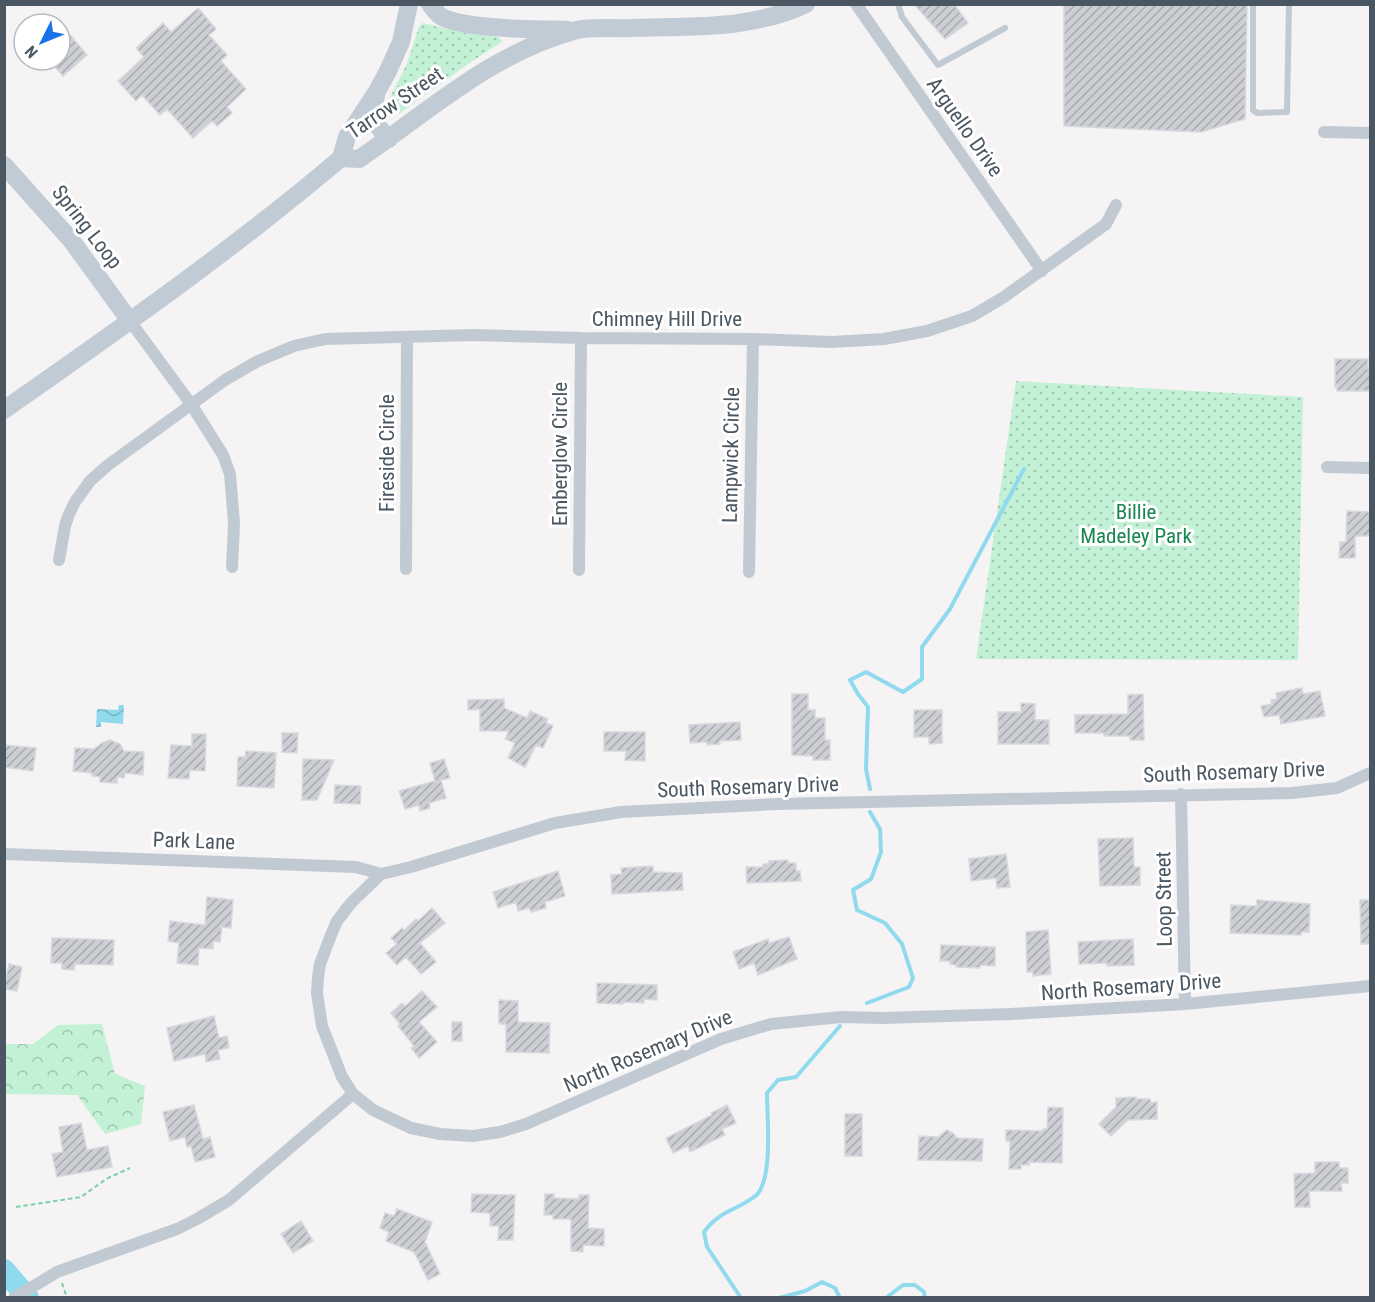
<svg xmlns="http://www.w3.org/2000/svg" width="1375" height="1302" viewBox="0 0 1375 1302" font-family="'Roboto Condensed',sans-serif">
<defs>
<pattern id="forest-crowns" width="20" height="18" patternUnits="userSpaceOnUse" patternTransform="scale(1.5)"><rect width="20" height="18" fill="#c3f1d5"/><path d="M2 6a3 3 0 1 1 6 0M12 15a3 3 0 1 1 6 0" fill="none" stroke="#a0c6b0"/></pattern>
<pattern id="park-dots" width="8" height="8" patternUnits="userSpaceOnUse" patternTransform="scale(1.5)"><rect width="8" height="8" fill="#c3f1d5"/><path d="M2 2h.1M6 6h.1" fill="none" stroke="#a0c6b0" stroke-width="1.8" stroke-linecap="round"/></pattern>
<pattern id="water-waves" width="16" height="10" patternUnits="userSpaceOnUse" patternTransform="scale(1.5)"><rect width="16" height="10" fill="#90daee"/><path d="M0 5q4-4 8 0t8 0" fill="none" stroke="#78b4c4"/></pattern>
<pattern id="building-hatch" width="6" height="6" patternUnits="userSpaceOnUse" patternTransform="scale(1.5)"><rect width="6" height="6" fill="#cdcfd5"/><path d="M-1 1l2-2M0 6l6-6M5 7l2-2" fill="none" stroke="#a8abb0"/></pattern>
</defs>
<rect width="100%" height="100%" fill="#f5f3f3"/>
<path fill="url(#forest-crowns)" d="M102 1024 115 1074 145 1086 141 1124 105 1134 77 1095 5 1094V1044H33L58 1025Z"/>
<path fill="url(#park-dots)" d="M422 23 465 33 498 37 503 41 468 64 400 113 391 114 388 112 386 105 406 66 419 27Z
M1016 381 1303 397 1298 660 976 659Z"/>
<path fill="url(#water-waves)" d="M119 705H124L123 724 101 722V727H96L97 709 118 710Z"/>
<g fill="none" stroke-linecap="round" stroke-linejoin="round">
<path stroke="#90daee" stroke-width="4" d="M870 789 866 769 868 707 858 694 850 680 866 672 903 692 922 679V647L950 609 1024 469
M867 1003 909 987 913 978 902 944 885 923 857 910 853 890 871 879 881 852 880 829 870 812
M741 1298 707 1247 704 1232C719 1211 735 1211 754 1197 774 1184 767 1116 767 1093L778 1080 796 1077 840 1026
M779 1298 805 1291 822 1282 835 1288 840 1298
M886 1298 903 1285H915L924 1292 925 1298"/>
<path stroke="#90daee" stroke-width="22" d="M4 1270 28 1298"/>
</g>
<path fill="url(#building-hatch)" stroke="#d7d9de" stroke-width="1.5" d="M914 4H954L968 23 945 39Z
M1064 4H1247L1245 119 1201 132 1064 126Z
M198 8 216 29 209 35 227 55 221 61 246 89 227 107 232 113 217 126 212 121 193 138 167 109 160 115 142 95 136 101 118 81 144 57 136 48 163 23 171 32Z
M60 23 87 55 63 76 49 60H60Z
M1335 359H1368V369H1371V391H1337V386L1335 387Z
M1347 511 1371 512V536H1355V558H1339L1340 542H1346Z
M1302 688 1303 694 1320 691 1325 716 1281 724 1279 715 1264 717 1261 706 1272 704 1271 700 1277 699 1276 693Z
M792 694H808V710H815V718H825V740H830V760H813V756L792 755Z
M1143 694 1144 740H1130V736H1104V733H1075V715L1128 714V695Z
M504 699V708L527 718 530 711 548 719 546 723 553 726 543 748 536 745 525 767 508 758 515 743 505 739 509 731H480V709L468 710V700Z
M1021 703 1035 704V720H1049V744H998V712H1021Z
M914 710H942V743L929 744V737H914Z
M740 722 741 740 720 741V744L707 745V742L690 743 689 725Z
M604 732H645V761L625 760 626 751H604Z
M282 733H298L297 753 282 752Z
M192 734H206L205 771 190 770 189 779 168 778 171 745 192 746Z
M110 740 120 744 124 751 144 752 143 775 125 773 124 778 117 777V783L100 782V777L92 776V773L73 771 75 748 94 749 102 743Z
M4 745 36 748 33 771 4 767Z
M246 751 276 753 274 788 237 786 238 757H245Z
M303 759 334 760 317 800H302Z
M444 759 450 778 441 780 446 798 429 803 430 808 420 811 419 805 405 809 399 791 435 781 430 763Z
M335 785 361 786 360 804 334 803Z
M1133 838 1134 867H1140V885L1100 886 1098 839Z
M1006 854 1010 887 997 888 996 878 971 881 969 859Z
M788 860V863H796V871H800L801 881 747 883 746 867H763V864H769V861Z
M653 866V872L682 873 683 890 612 894 611 875 622 874 621 868Z
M558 871 565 896 545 902 546 908 531 912 529 908 518 911 516 902 498 908 493 892Z
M207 897 233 900 231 928 222 927 220 942 213 941V949L199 948 198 965 177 963 179 943 168 941 170 921 205 925Z
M1257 900 1310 904 1309 932H1301V935L1230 933 1231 905 1257 906Z
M1360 900H1371V944H1361Z
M432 908 445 923 420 943 436 962 421 974 406 957 397 965 386 953 397 944 391 938 402 928 404 930 416 919 418 921Z
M1048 930 1051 974 1033 976V972H1027L1026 932Z
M789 937 797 959 758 975 754 963 739 969 733 952 768 939 769 943Z
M52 938 114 940 113 965 75 964 74 970 62 969V963H51Z
M1133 939 1134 965 1107 966V963L1079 964 1078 942Z
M941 945 995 947V966L980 965V968L956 967V965L950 964V961H940Z
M9 964 22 967 17 991 4 989Z
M597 983 657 985V1000L644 999V1003L623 1002V1004L597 1003Z
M422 991 437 1007 419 1022 437 1042 419 1058 411 1048 414 1046 398 1026 400 1024 391 1013 402 1003 405 1006Z
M499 1000 518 1001V1022L550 1023 549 1053 506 1052V1024H499Z
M214 1016 219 1038 227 1036 229 1048 218 1050 220 1059 206 1062 205 1054 174 1061 167 1028Z
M452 1022H462V1041H452Z
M1136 1097V1099H1150L1151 1103 1157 1102V1119L1128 1120 1111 1136 1099 1124 1116 1107V1098Z
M194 1105 203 1139 210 1137 215 1157 195 1162 191 1146 187 1147 185 1137 170 1141 163 1112Z
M727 1105 736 1123 722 1129 725 1135 690 1152 688 1146 673 1153 666 1138 712 1115 711 1113Z
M1048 1107 1063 1108 1062 1163 1029 1162V1165H1021V1169H1009L1010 1141H1006V1130L1043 1131V1129H1047Z
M845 1114H862V1156H845Z
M81 1123 87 1150 108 1146 112 1167 57 1177 52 1154 63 1152 59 1127Z
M947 1130 953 1133 957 1138 983 1139 982 1161 918 1160 919 1136 938 1137Z
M1315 1162H1339V1168H1348V1183H1341L1342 1191H1309L1310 1207H1295L1294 1174 1315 1173Z
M472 1194 515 1195 513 1240H498L499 1226H490V1213L471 1212Z
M545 1194H554V1198L579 1199V1195H589L588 1228 604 1229V1246L583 1245V1252L571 1251V1219H553V1215H544Z
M397 1209 432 1222 425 1242 440 1274 428 1280 414 1252 386 1241 389 1232 380 1228 385 1213 394 1216Z
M301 1221 313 1241 293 1253 281 1234Z"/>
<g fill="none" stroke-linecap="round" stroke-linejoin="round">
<path stroke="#7ad0a6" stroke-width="2" stroke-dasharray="4.5 3" stroke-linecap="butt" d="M16 1207 81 1197 106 1179 130 1168
M62 1283 67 1298"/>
<path stroke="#c1cad2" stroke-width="6" d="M898 4 902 17 938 65 1005 28
M1253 4V110L1257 113 1287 112 1289 4"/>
<path stroke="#c1cad2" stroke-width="12" d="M856 4 1042 271
M1324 132 1370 133
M130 321 191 404 223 455 230 474 234 523 232 567
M1327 467 1370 468
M59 560 65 526 69 514 75 502 90 481 108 465 225 380 258 361 294 346 325 339 474 335 581 338 753 339 832 342 884 339 927 331 972 316 1004 297 1106 224 1116 205
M406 569 407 337
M579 570 581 338
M749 572 753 339
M1370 773 1337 788 1292 793 777 804 621 812 555 823 411 867 381 874 351 903 337 921 331 935 320 964 318 977 317 993 322 1026 342 1077 353 1094 373 1110 411 1128 440 1134 473 1136 500 1132 526 1124 721 1039 771 1024 841 1017 883 1018 1011 1014 1185 1004 1370 986
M1181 794 1185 1004
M4 854 356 867 381 874
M14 1298 57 1272 177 1229 197 1219 229 1200 353 1094"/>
<path stroke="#c1cbd6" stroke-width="18" d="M430 4C433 8 436 12 439 15 459 30 541 29 568 30
M376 95C371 117 373 123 389 139
M341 158 347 137 376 93 388 71 401 42 409 4
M4 165 71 240 130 321
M4 410C119 329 234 249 341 158L359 159C430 111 491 53 577 30 594 26 614 29 632 28 691 26 751 30 806 4"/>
</g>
<g text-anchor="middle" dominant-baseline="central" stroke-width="6" stroke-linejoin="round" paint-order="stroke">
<g font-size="21" fill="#4a5661" stroke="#fff">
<text transform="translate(395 103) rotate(-34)">Tarrow Street</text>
<text transform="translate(965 127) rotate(55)">Arguello Drive</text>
<text transform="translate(87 227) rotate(52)">Spring Loop</text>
<text x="667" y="319">Chimney Hill Drive</text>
<text transform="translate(387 453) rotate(-90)">Fireside Circle</text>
<text transform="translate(560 454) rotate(-90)">Emberglow Circle</text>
<text transform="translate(731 455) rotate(-89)">Lampwick Circle</text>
<text transform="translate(1234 772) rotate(-2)">South Rosemary Drive</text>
<text transform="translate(748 787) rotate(-2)">South Rosemary Drive</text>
<text transform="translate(194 841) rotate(2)">Park Lane</text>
<text transform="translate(1164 899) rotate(-91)">Loop Street</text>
<text transform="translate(1131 987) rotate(-4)">North Rosemary Drive</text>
<text transform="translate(648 1051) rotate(-23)">North Rosemary Drive</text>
</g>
<g font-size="21" fill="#17864f" stroke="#fff">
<text x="1136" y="512">Billie<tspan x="1136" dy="24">Madeley Park</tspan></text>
</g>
</g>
<rect width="1375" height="1302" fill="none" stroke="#4a5661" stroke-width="12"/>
<g transform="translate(42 42) rotate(227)"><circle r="28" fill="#ffffff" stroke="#b7bbc0" stroke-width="1.5"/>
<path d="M0-4.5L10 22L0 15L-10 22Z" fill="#1a73e8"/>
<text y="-9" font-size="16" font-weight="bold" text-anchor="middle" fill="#4a5661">N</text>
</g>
</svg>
